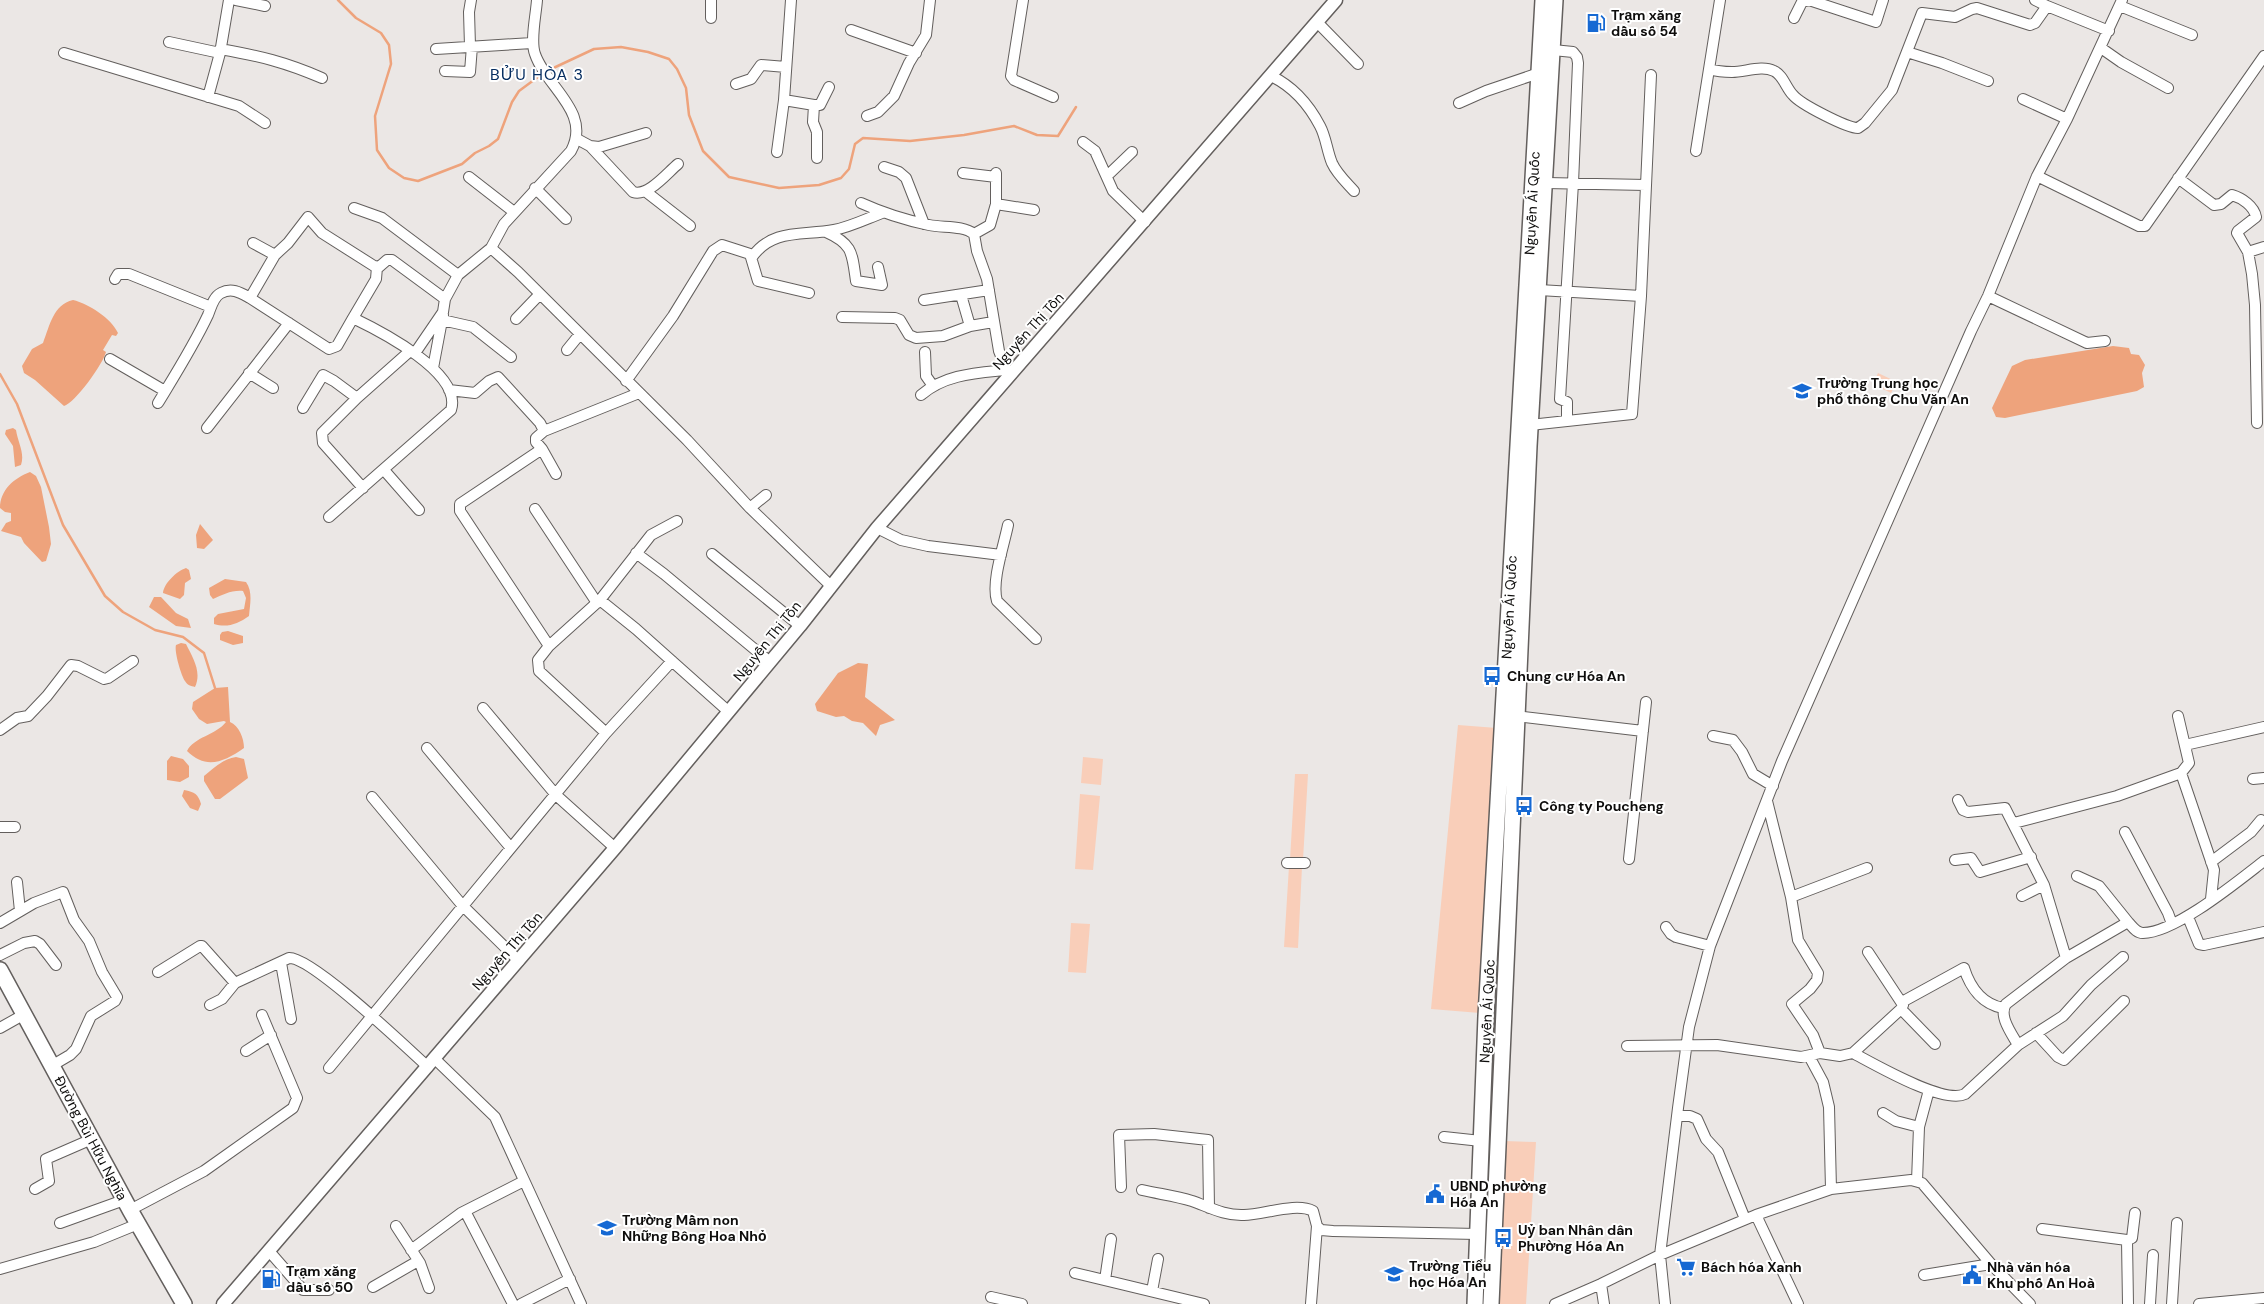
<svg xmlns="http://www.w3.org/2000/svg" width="2264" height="1304" viewBox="0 0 2264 1304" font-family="'DM Sans',sans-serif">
<rect width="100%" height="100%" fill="#ebe7e5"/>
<path fill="#f9ceb9" d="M1878 373 1897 382 1891 393 1873 384Z
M1458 725 1497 728 1480 1013 1431 1009Z
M1083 757 1103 759 1101 785 1081 783Z
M1295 774H1308L1303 860H1290Z
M1080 794 1100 796 1093 870 1075 869Z
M1289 866 1302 867 1298 948 1284 947Z
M1071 923 1090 924 1086 973 1068 972Z
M1504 1141 1536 1142 1526 1304H1496Z"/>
<path fill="#eea37c" d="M73 300C89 304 111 318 118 333L116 336 112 335 103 350 106 352C103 364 75 403 64 406L35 380 24 373 22 366 32 349 43 343C50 325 53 305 73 300Z
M2113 346 2129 348 2131 354 2139 355 2145 365 2142 373 2144 387 2137 391 2005 418 1996 417 1992 408 2012 366 2025 360Z
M13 428 16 430C18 443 25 453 21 465L15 467 13 446 5 434 6 430Z
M30 472 36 476 41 487 49 527 51 544 46 561 42 562 24 543 21 537 1 531 6 523 11 521V513L5 512 0 508C0 490 14 478 30 472Z
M200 524 213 540 204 549 197 548 196 535Z
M186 568 189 570 191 579 185 583 184 595 180 599 163 593C164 583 177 571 186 568Z
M225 579 246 582C253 592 250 604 249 616 238 624 227 628 214 624V618L218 614 244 609 246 598 243 591C231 590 223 595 213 599L210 595 209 588Z
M154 597H161L176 613 188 619 191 628 176 626 149 607Z
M228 631 243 636V643L233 645 220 640V635L222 632Z
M181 643 186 644C193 658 202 672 195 687 191 686 187 685 185 681 181 675 174 651 176 645Z
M858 663 868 664 865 697 895 720 880 725 876 736 863 723 852 721 844 716 836 717 817 711 815 704 838 673Z
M228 687 230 722C239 726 244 738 244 748 224 762 206 770 187 751 194 737 216 735 226 722L224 721 207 724 199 719 192 709 193 702 215 688Z
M171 756 183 759 189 766V777L180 782 167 780V761Z
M236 757 244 759 248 778 220 799H215L204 781V776C214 768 223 759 236 757Z
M184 790C195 792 198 794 201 804L198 811 190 808 182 796Z"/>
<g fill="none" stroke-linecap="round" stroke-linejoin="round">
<path stroke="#eea37c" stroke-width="2.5" d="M338 0 356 18 381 33 389 45 391 64 375 116 377 150 389 168 404 178 418 181 462 164 475 153 489 146 498 139 512 102 519 91 542 74
M547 71 594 49 621 47 648 52 669 59 677 69 686 88 689 115 703 151 729 177 779 188 819 185 841 178 849 169 855 144 863 138 910 141 964 135 1014 126 1037 135 1058 136 1076 107
M0 374 17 404 63 525 105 596 123 612 155 630 183 637 204 653 215 688"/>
<g stroke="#635f5d" stroke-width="12">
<path id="minor" d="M236 0 265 6
M1023 0 1011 76 1014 80 1053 97
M2035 0 2047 6
M2120 6 2192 35
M711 18V0
M1794 18 1802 2 1809 0 1876 22 1883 0
M1317 22 1358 64
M851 30 916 53
M169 42 220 53
M470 46 469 12 471 0
M2101 48 2121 62 2168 88
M220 49C260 56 285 62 322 78
M436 49 532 43
M1553 50 1573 52 1577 57 1578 63 1573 183 1560 399 1567 402V421
M1907 52 1942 63 1988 81
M64 53 239 106 265 123
M1709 69C1716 71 1724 72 1732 72 1745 72 1762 65 1774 71 1783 75 1786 88 1793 95 1800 104 1847 128 1858 128L1865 123 1892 90 1922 13 1955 17 1972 9 1977 8 2030 25 2035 23 2047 6 2109 31
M445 71 470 72 472 46
M1271 76C1292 86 1309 105 1320 126 1326 137 1327 151 1332 163 1337 174 1346 182 1354 191
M736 84 751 79 761 65 786 67
M208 97 220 53 229 0
M2023 99 2067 119
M784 100 814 105 813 122 817 132V158
M1459 103 1486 91 1539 73
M814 105H820L829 87
M867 116 878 112 894 96 909 63 926 35 930 0
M577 139 590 146 599 147 646 133
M1083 142 1095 151 1113 191 1145 222
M590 146 633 192C648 197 667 173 678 164
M1696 151 1720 0
M777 152 784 100 791 0
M884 167 899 172 906 178 924 224
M963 173 996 177
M1108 175 1132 152
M2037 176 2139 226H2145L2264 56
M469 177 514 212
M2178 178 2214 205 2221 204 2232 195C2242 198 2254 206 2256 217L2238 231 2237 233 2248 252 2252 274 2255 305 2257 423
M1546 183 1646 185
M535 188 566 219
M645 191 690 226
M861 203C883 213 905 220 929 225 943 228 963 225 974 234L977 251 987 279 999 351 1009 376
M996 204V173
M354 208 382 218 458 275
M826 232C853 244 852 253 856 281L882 285 878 267
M974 234 990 225 996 204 1034 210
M253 243 275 255
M491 248 518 272 687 440 750 508 831 586
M2248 252 2264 247
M752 257C773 228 803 236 834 230 850 227 866 219 882 213
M115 279 118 274H129L211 307
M1539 290 1641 296
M961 295 970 326
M1988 296 2087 343 2105 341
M250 298 275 255 288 243 308 217 322 233 374 266 379 267 387 260H392L445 299
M924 300 989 290
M842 317 895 318 900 320 909 335 916 338 943 336 970 326 993 322
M353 318 376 279 377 267
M516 319 540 294
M442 320 473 327 511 357
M567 350 580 334
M925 352 926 376 933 386
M415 353 443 312 445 299 458 275 491 248 504 224 571 151C592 112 546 87 535 54 530 41 536 15 537 0
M110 359 165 391
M433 368 443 315
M249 373 273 388
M626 381 673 316 713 251 722 245 750 254 758 281 809 293
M449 390 475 393 489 381 498 377 540 423 544 431
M921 395C945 374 977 373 1006 370
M158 403C175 375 194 345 208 315 211 308 213 297 221 293 232 287 241 293 250 298L329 349 337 346 353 318C380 331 463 373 451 410L329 517
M303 408 323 375 334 381 357 398
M1530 425 1632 414 1641 296 1651 75
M207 428 289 323
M542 449 556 474
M384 470 419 510
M363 488 323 443 322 433 357 398 410 351
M750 508 766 495
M535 509 597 603
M1008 525C1004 545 991 582 997 601L1036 639
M877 528 901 540 928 546 1001 555
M636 553 664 574 770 662
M712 554 800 626
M600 600 636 629 729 712
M549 646 460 511V504L542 449 536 442V438L544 431 639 393
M483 708 556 795 615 848
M1516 716 1643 731
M0 730 17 718 28 716 47 696 71 665 78 666 104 679 108 678 133 661
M606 733 539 671 538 660 549 646 600 600 651 535 677 521
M1713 736 1733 740 1742 752 1753 774 1773 786
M2185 745 2264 727
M427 748 510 847
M2181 773 2214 870 2211 899
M2253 779 2264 778
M372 797 462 905 519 961
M1767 801 1791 897 1798 940 1818 973 1817 980 1810 989 1792 1004 1813 1035 1820 1053
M2014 823 2117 796 2181 773 2189 763 2178 716
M0 827H15
M2125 832 2168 913 2172 924
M1629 859 1646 702
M1955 860 1971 858 1980 872 2031 857
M2211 862 2251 832 2261 820
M1287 863H1305
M17 882 20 911
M2022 896 2044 885
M1791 897 1867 868
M2188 917 2199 944 2204 945 2264 932
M2128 922C2132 926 2136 933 2143 933 2175 933 2238 881 2264 861
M0 923 34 903 63 892 74 920 89 941 102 972 117 997 115 1001 91 1016 76 1049 70 1055 53 1065
M1666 927 1671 934 1676 937 1710 946
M0 955 24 943 35 941 40 944 56 965
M2066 958 2128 922 2099 886 2077 876
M281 963 291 1019
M158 972 200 946H202L235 983 289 958C312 957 407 1048 428 1067
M1902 1002 1964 968C1970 987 1982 1004 2003 1008
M210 1005 222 999 235 983
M1901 1009 1935 1044
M0 1028 23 1015
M2036 1033 2058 1057 2064 1060 2124 1001
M2018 1045 2063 1016 2091 985 2123 957
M1627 1046 1717 1045 1801 1057 1820 1053 1840 1056 1853 1053C1874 1064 1944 1105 1965 1094L2018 1045C2012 1034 1998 1016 2006 1004L2066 958 2044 885 2005 808 1968 812 1963 810 1958 800
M246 1051 271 1035
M1853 1053 1901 1009 1903 1005 1868 952
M1809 1056 1823 1082 1829 1107 1831 1189
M435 1059 495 1117 581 1304
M329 1068 606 733 672 661
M1883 1113 1896 1121 1919 1127
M1677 1116H1690L1697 1119 1706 1139 1718 1152 1745 1219
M1444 1137 1481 1141
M1917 1181 1919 1127 1929 1090
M1121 1187 1119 1135 1154 1134 1208 1140 1209 1208
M35 1189 49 1181 46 1159 92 1139
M1142 1190C1159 1194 1176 1196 1192 1201 1209 1207 1225 1216 1244 1215 1263 1215 1296 1202 1313 1211L1317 1226 1311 1304
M130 1210 204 1171 293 1108 297 1098 262 1015
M465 1211 513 1304
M1756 1215 1798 1304
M60 1223 124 1200
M396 1226 420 1263 429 1288
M1317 1226 1321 1230 1333 1231 1477 1234
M2042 1229 2127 1240 2128 1304
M2127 1240 2132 1238 2135 1213
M411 1250 461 1213 524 1181
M269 1251 303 1290H329
M0 1269 94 1242 138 1224
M1075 1273 1204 1304
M1924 1275 1991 1264
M1105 1280 1111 1239
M1601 1284 1604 1304
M373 1287 418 1261
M1152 1291 1158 1259
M991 1297 1022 1304
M521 1304 570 1279
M1555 1304 1601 1284 1660 1255 1756 1215 1831 1189 1911 1180 1922 1183 1991 1264 2030 1304
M1665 1304 1660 1255 1678 1108 1689 1027 1710 946 1782 761 1971 331 1988 296 2037 176 2067 119 2122 0
M2150 1304 2153 1255
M2172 1304 2177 1223
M2199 1304 2264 1298"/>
</g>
<g stroke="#635f5d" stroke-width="15">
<path id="tertiary" d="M223 1304 615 848 800 626 877 528 1336 0"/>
</g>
<g stroke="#635f5d" stroke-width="18">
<path id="primary" d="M0 970 130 1210 184 1304
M1475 1304 1486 1016 1543 0
M1491 1304 1529 446 1555 0"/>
</g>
<use href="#minor" stroke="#fff" stroke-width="10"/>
<use href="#tertiary" stroke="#fff" stroke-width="12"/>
<use href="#primary" stroke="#fff" stroke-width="15"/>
</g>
<defs>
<g id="fuel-bare" transform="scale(1.5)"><path d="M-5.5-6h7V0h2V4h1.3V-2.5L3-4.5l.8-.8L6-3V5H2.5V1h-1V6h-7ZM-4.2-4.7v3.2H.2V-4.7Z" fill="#1669d3" stroke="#fff" stroke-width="2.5" paint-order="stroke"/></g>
<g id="school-bare" transform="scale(1.5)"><path d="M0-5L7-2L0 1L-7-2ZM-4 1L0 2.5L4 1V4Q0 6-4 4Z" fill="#1669d3" stroke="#fff" stroke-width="2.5" paint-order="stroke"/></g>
<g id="bus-bare" transform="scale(1.5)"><path d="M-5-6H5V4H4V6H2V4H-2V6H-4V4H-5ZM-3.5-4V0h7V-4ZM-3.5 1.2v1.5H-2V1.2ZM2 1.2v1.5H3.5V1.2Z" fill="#1669d3" stroke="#fff" stroke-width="2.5" paint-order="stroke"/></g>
<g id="civic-bare" transform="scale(1.5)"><path d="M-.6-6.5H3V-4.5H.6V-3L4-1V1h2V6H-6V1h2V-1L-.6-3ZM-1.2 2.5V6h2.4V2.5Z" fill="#1669d3" stroke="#fff" stroke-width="2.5" paint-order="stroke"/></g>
<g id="supermarket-bare" transform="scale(1.5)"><path d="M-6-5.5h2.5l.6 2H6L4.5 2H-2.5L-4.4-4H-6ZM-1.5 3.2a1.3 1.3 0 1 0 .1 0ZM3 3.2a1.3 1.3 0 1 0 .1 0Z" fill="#1669d3" stroke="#fff" stroke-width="2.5" paint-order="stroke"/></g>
</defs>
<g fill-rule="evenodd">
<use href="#fuel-bare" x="1596" y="23"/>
<use href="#school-bare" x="1802" y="391"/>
<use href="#bus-bare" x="1492" y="676"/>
<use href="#bus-bare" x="1524" y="806"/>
<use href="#civic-bare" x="1435" y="1194"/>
<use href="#school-bare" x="607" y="1228"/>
<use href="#bus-bare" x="1503" y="1238"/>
<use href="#supermarket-bare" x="1686" y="1267"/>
<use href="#school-bare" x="1394" y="1274"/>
<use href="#civic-bare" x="1972" y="1275"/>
<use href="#fuel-bare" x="271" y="1279"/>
</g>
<g text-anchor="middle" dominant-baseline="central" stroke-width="4" stroke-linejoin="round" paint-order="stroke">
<g font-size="14" font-weight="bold" fill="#0e0d0c" stroke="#fff" text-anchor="start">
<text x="1611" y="15">Trạm xăng<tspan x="1611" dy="16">dầu số 54</tspan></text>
<text x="1817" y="383">Trường Trung học<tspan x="1817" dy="16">phổ thông Chu Văn An</tspan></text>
<text x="1507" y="676">Chung cư Hóa An</text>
<text x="1539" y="806">Công ty Poucheng</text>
<text x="1450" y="1186">UBND phường<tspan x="1450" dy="16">Hóa An</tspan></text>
<text x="622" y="1220">Trường Mầm non<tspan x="622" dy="16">Những Bông Hoa Nhỏ</tspan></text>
<text x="1518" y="1230">Uỷ ban Nhân dân<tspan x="1518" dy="16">Phường Hóa An</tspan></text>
<text x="1409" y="1266">Trường Tiểu<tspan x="1409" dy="16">học Hóa An</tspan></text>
<text x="1701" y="1267">Bách hóa Xanh</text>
<text x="1987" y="1267">Nhà văn hóa<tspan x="1987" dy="16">Khu phố An Hoà</tspan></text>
<text x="286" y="1271">Trạm xăng<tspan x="286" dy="16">dầu số 50</tspan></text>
</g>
<g font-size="14" fill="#0e0d0c" stroke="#fff">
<text transform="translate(1532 203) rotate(-87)">Nguyễn Ái Quốc</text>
<text transform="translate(1028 331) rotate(-48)">Nguyễn Thị Tồn</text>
<text transform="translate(1509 607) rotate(-87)">Nguyễn Ái Quốc</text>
<text transform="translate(767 641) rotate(-51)">Nguyễn Thị Tồn</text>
<text transform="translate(507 951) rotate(-49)">Nguyễn Thị Tồn</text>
<text transform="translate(1487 1011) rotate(-87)">Nguyễn Ái Quốc</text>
<text transform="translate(91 1138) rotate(62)">Đường Bùi Hữu Nghĩa</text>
</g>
<g font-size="16" letter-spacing="1" fill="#062d60" stroke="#fff">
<text x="537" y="74">BỬU HÒA 3</text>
</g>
</g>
</svg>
